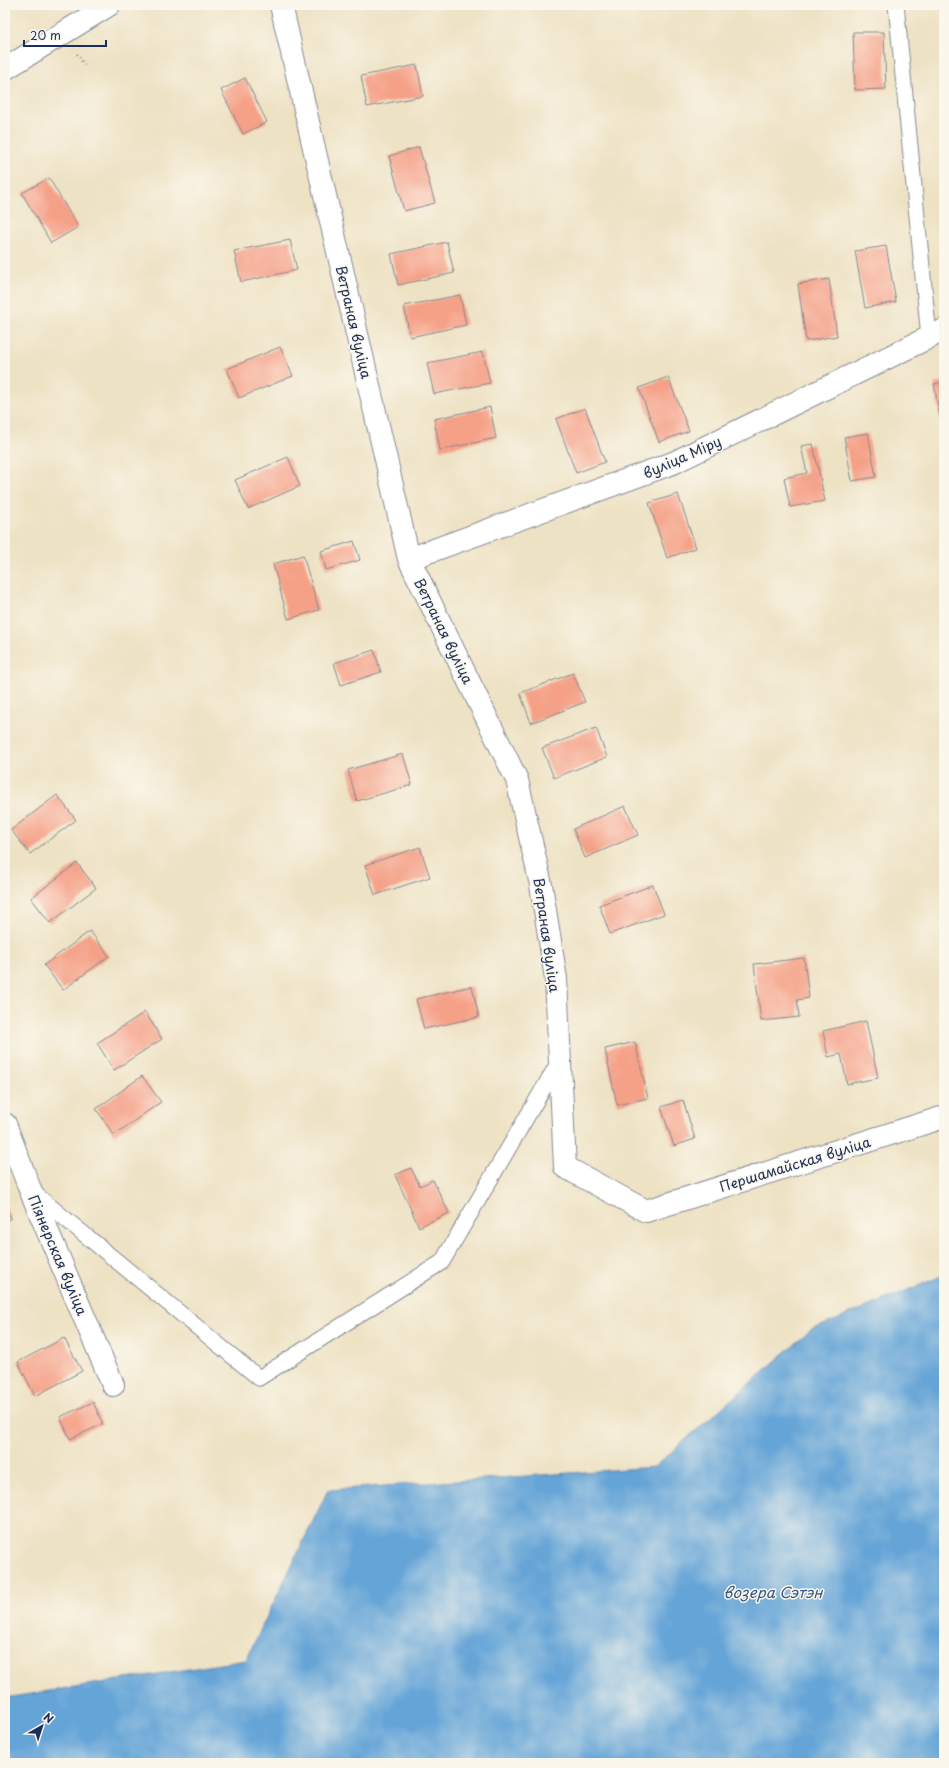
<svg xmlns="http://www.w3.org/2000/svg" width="949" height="1768" viewBox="0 0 949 1768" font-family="'Playpen Sans',sans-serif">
<rect width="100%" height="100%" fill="#fbf7ec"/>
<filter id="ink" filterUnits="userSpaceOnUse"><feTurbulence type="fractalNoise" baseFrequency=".025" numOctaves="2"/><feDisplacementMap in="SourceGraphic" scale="8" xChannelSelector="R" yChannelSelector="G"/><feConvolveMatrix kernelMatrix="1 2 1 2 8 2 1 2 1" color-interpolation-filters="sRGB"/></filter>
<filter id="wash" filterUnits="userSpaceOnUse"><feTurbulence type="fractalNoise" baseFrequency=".012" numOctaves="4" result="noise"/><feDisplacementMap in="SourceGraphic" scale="16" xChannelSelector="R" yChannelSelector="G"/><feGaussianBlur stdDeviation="0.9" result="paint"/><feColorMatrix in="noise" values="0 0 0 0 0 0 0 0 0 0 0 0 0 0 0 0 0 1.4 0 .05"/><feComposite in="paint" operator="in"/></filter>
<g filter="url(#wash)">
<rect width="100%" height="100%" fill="#eee2c4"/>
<path fill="#65a4d7" stroke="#406a9a" d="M944 1275V1763H5V1698L246 1660 328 1490 654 1467 811 1330Z"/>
<g id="blocks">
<path fill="#f5a188" d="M853 32H884L886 89 855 90Z
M417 65 423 96 367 107 361 76Z
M245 78 267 122 243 134 221 90Z
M419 147 435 203 404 211 389 156Z
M49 178 78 227 51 243 22 193Z
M290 240 297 270 241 282 234 251Z
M447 242 454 273 398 285 391 254Z
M886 246 896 302 865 308 855 251Z
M829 279 837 336 806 341 798 284Z
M460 295 466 325 410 337 404 306Z
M280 347 293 376 239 398 227 369Z
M483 352 490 383 434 394 427 363Z
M668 377 689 431 659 442 639 388Z
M944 382V435H943L934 384Z
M490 407 496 438 440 450 434 419Z
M585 408 605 462 576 473 556 419Z
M868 433 876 477 852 481 844 437Z
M813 444 825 501 790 507 784 478 807 473 801 446Z
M288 457 300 486 248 509 235 480Z
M678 494 696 548 667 558 649 503Z
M354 541 360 560 326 570 321 551Z
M303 555 319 610 288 619 273 564Z
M374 650 381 672 341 685 334 663Z
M573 673 585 702 531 723 520 693Z
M596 728 607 757 554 778 542 748Z
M403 754 412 785 357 801 348 770Z
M57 795 76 820 30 854 11 830Z
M625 806 638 835 585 858 573 829Z
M420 847 430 877 375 895 365 865Z
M77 863 96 888 50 923 31 898Z
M653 885 664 914 610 934 599 905Z
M90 931 109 956 63 990 44 965Z
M804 958 809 998 797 1000 799 1017 761 1021 754 964Z
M472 986 479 1017 424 1029 416 999Z
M145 1012 162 1039 114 1070 97 1043Z
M866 1021 878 1078 847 1084 841 1054 828 1057 823 1031Z
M635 1042 648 1098 617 1105 605 1049Z
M142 1076 161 1102 114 1135 96 1109Z
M683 1100 695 1139 674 1146 661 1107Z
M411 1168 420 1186 433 1180 449 1213 419 1227 395 1175Z
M5 1207 11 1218 5 1222Z
M64 1338 82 1371 35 1396 18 1362Z
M93 1402 103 1424 70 1439 60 1417Z"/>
</g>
</g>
<g filter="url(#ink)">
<use href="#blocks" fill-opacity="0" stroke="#848891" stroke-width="1"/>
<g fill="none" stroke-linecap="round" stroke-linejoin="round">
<g stroke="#848891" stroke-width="17">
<path id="service" d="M896 5 929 337
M34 1193 259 1378 442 1262 560 1060"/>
</g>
<g stroke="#848891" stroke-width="24">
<path id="minor" d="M281 5 409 559 517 780 541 885 556 979 565 1167 646 1211 944 1117
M409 559 673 463 944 330
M5 1124 31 1192 113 1385"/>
</g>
<g stroke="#848891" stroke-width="24">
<path id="primary" d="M5 69 109 5"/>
</g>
<path stroke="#848891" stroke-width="2.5" stroke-dasharray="1 3" stroke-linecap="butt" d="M77 54 85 66"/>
<use href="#service" stroke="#fff" stroke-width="15"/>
<use href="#minor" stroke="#fff" stroke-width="22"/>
<use href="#primary" stroke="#fff" stroke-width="22"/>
</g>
</g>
<g text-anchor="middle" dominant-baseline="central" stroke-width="3" stroke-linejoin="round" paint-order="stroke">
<g font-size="14" fill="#1b2f5e" stroke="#fbf7ec">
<text transform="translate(354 322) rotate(77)">Ветраная вуліца</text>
<text transform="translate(682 457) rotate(-24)">вуліца Міру</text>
<text transform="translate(444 631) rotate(64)">Ветраная вуліца</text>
<text transform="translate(547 935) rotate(82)">Ветраная вуліца</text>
<text transform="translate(795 1164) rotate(-17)">Першамайская вуліца</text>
<text transform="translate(58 1255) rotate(67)">Піянерская вуліца</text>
</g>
<g font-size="15" font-style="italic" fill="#355888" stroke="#fbf7ec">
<text x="773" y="1591">возера Сэтэн</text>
</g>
</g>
<rect width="949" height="1768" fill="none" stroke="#fbf7ec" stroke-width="20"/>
<g transform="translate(42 1726) rotate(39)" stroke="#fbf7ec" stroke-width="3" paint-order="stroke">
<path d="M0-3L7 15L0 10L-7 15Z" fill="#1b2f5e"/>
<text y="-6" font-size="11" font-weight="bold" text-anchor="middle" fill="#1b2f5e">N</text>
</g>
<path d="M24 40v6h82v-6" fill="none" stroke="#1b2f5e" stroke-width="2"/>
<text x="30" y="40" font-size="12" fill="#1b2f5e" stroke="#fbf7ec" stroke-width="3" paint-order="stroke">20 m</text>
</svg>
